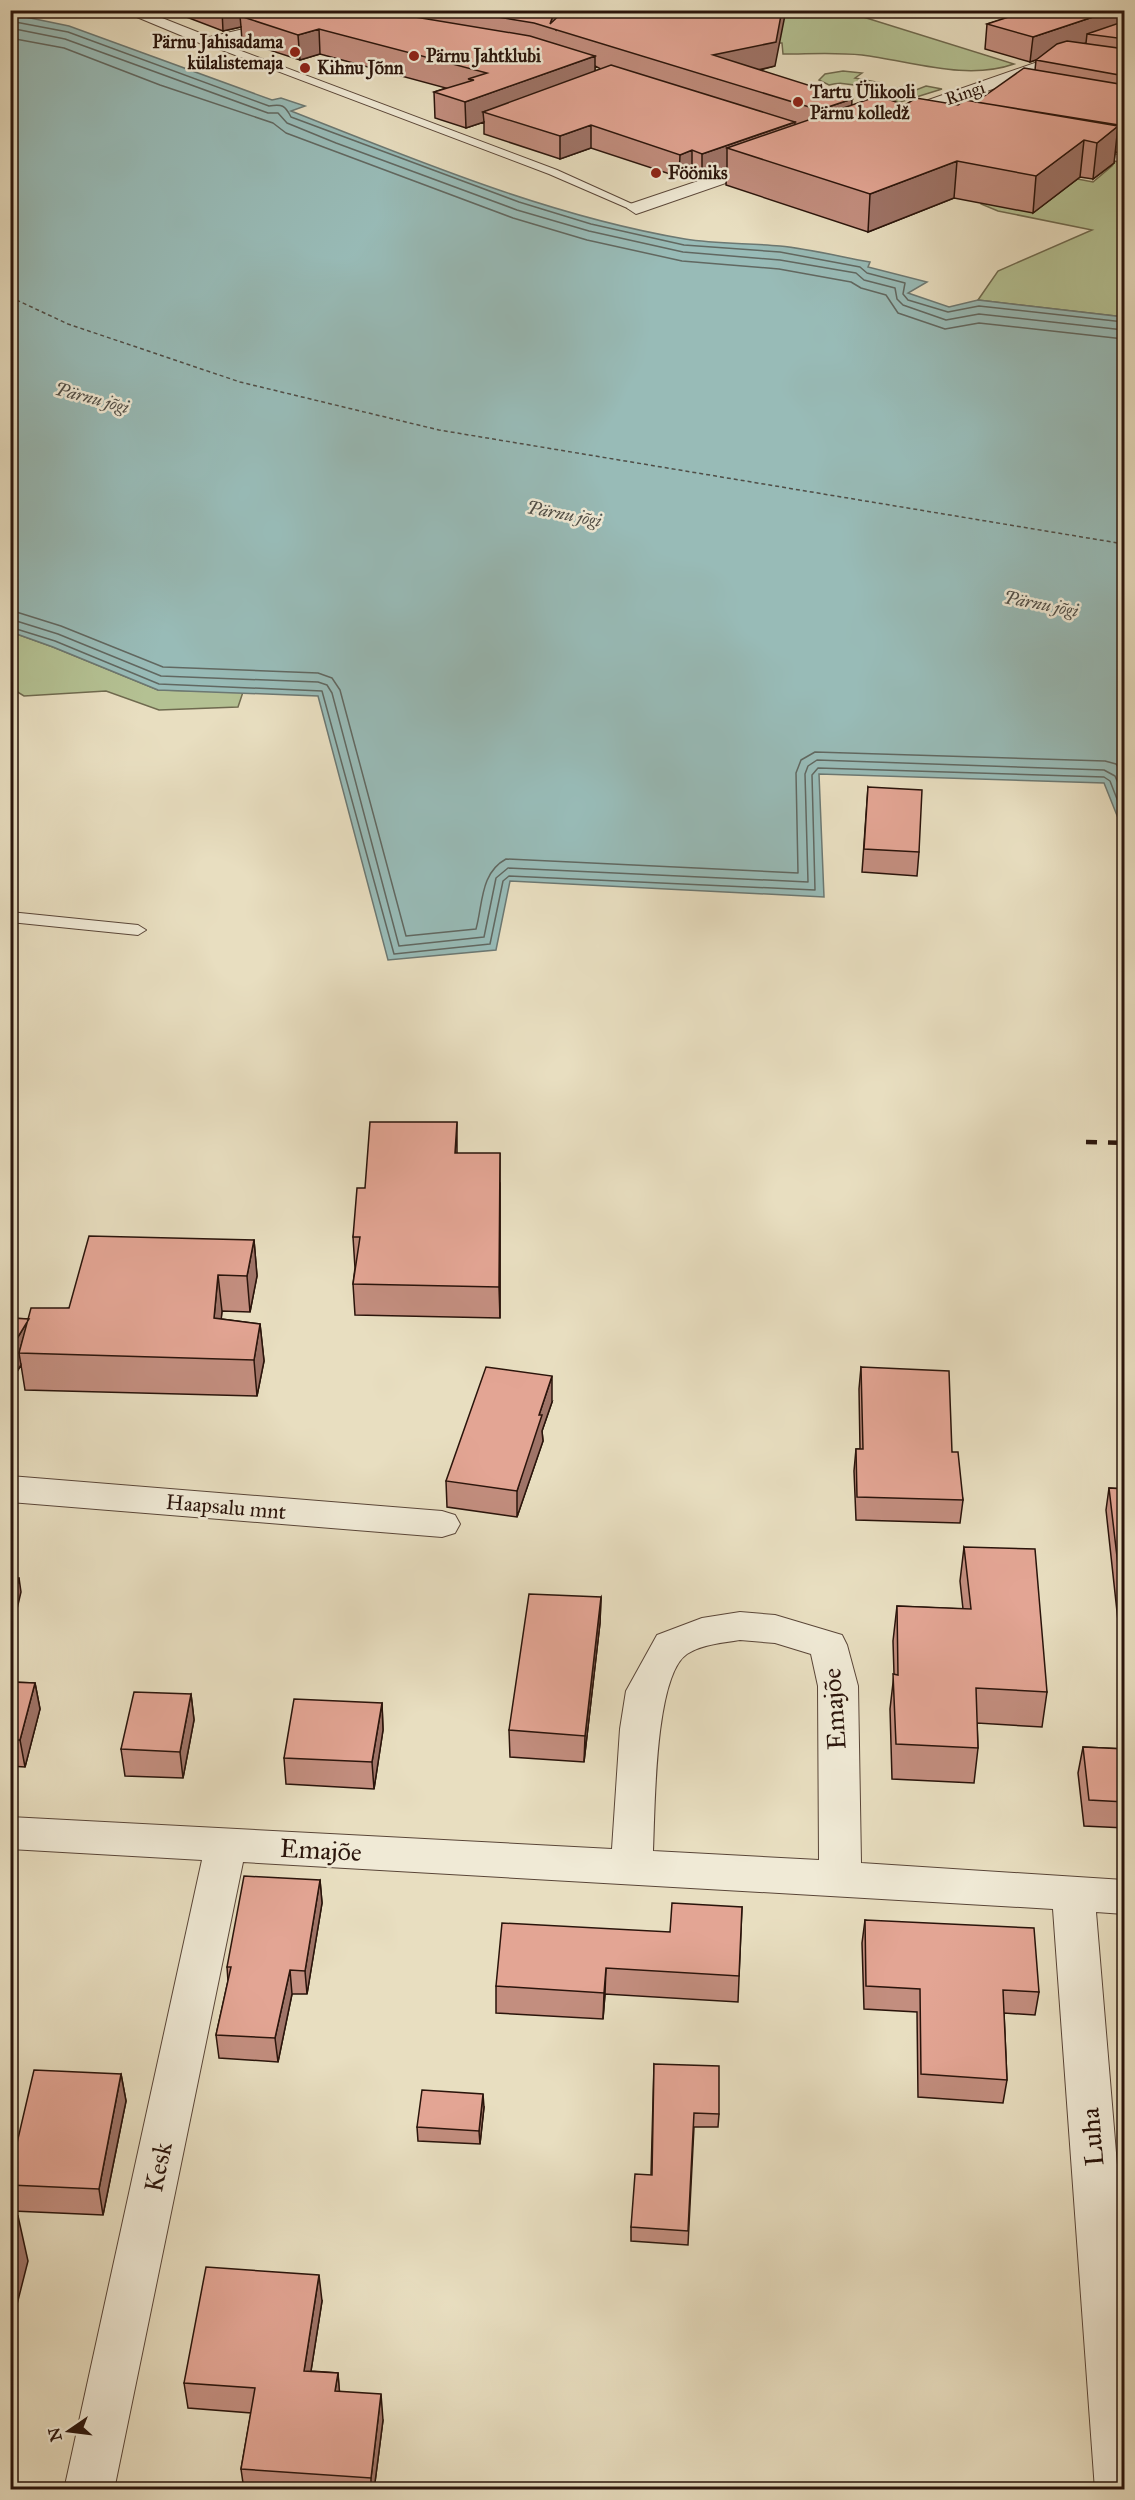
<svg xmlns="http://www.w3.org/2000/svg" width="1135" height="2500" viewBox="0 0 1135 2500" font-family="'IM FELL Great Primer',serif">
<rect width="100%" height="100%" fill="#e8dec0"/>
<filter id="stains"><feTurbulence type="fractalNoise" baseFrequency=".00333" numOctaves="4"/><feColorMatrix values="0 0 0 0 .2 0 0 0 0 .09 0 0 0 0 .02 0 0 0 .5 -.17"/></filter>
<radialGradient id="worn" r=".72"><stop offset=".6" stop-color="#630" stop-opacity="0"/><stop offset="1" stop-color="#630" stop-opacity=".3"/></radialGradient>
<path fill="#b4c193" stroke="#6f6a4f" stroke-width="1.5" d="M566 10 825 11 860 16 1014 64C966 81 911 61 862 55 836 52 809 54 783 54L782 43H757Z
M843 71 862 73 855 78 881 83C856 92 851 79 829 85L819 80 825 74Z
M926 86 942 89 894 104 888 103 898 99 882 94 901 87 916 90Z
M986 137 1124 163V317L978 300 998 271 1092 230 998 211 981 204 979 196 1020 168 1093 182 1112 166 983 141Z
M11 632 53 647 158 690 243 692 238 707 159 710 106 691 24 696 11 688Z"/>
<path fill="#98bbb7" stroke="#6c7872" stroke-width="1.5" d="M11 14 69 26 272 100 281 98 305 106 291 111C418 161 549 216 685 239 716 244 749 243 780 246 810 249 841 257 870 262L868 267 927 282 908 293 949 307 978 300 1124 317V833L1104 783 819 774 824 897 510 881 496 950 388 960 318 696 158 690 53 647 11 632Z"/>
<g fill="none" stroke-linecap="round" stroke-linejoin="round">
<path stroke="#616861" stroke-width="1.5" d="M10 21 68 32 269 106C282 104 285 105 291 117L519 202 591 224 684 245 780 252 860 267 867 273 905 283 903 294 908 300 948 312 979 306 1124 322
M10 28 65 39 268 113H278L287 123 336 143 517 210 589 231 683 252 780 260 856 273 864 280 895 288 897 299 903 305 946 320 979 314 1124 330
M10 38 64 48 160 85 273 123 286 133 513 218 587 240 682 261 779 269 851 282 861 288 886 295 898 313 945 329 979 323 1124 339
M10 610 61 626 163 667 318 673 332 678 340 690 406 936 476 929C483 904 480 873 506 859L798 873 796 773 801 760 815 752 1105 761 1116 764 1124 774
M10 619 58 634 161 676 318 682 327 685 332 693 399 946 484 937 496 878 508 868 808 882 805 774 808 766 817 760 1104 770 1115 776 1124 797
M10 627 55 641 159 684 322 691 394 954 490 944 503 881 509 876 815 890 812 775 818 768 1104 777 1110 781 1124 817"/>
<path stroke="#504e47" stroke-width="1.5" stroke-dasharray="4 3" stroke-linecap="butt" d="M10 297 68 324 240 382 439 430 1124 544"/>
<g stroke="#5a4638" stroke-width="2">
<path id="lane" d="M206 40H212L557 170 641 208 632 210 549 174 206 44Z
M1089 150 1124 156V162L1085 155V151Z
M10 912 138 925 146 930 138 935 10 922Z"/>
</g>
<g stroke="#5a4638" stroke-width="2">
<path id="street" d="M120 10H142L210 37 285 19 293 24 291 27 209 47Z
M1124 32V42L903 121 897 122 888 117 891 113Z
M769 157 778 162 775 166 642 212 636 214 627 208 630 204Z
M10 1476 442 1511 455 1515 460 1524 455 1533 442 1537 10 1502Z
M740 1612 775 1615 842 1635 847 1645 858 1686 861 1863 1124 1880V1914L1096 1912 1124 2249V2490H1095L1053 1909 243 1862 114 2490H64L202 1860 10 1849V1817L612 1849 620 1729 626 1691 657 1635 702 1618ZM740 1640 775 1643 811 1654 818 1686 819 1860 653 1851C655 1812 654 1676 687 1654 702 1644 723 1643 740 1640Z"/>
</g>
<use href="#lane" fill="#f0ead6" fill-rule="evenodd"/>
<use href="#street" fill="#f0ead6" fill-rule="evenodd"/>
<path stroke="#2a140b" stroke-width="4.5" stroke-dasharray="11 11" stroke-linecap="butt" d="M1086 1142 1124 1143"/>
</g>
<path fill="#c38e7f" stroke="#2a140b" stroke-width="1.5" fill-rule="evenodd" d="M168 10H562L560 15 775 66 760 70 852 105H958L976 102 1035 70 1036 60 1030 62 985 49 987 24 1014 16 877 11V10H1125V153L1115 152 1114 163 1093 179 1080 177 1033 213 954 198 868 232 726 185 727 168 702 176 692 173 679 177 591 148 560 159 484 134V122L466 128 435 118 434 92 446 88 320 54 300 60 242 41 241 27 223 31ZM595 66 601 69 595 71Z
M868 787 919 852 917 876 862 872Z
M457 1153 500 1183V1318L355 1315 353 1284 355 1268 353 1237 365 1188Z
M254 1240 257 1276 250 1312 222 1311 221 1319 260 1324 264 1361 257 1396 25 1390 21 1365 10 1383V1318L28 1319 69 1308Z
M861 1367 952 1452 963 1500 960 1523 856 1520 854 1471 856 1449H860L859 1389Z
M552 1402 542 1431 543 1441 517 1517 447 1507 446 1481Z
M1109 1488 1125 1489V1630H1119L1106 1510Z
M964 1547 1047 1692 1042 1727 977 1723 978 1748 974 1783 892 1779 890 1709 894 1674 893 1641 897 1606 963 1609 960 1581Z
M601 1597 600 1623 584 1762 510 1757 509 1730Z
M10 1682 35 1683 40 1709 25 1767 10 1766Z
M191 1694 194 1720 183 1778 125 1776 121 1749Z
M382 1703 383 1730 374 1789 286 1784 284 1758Z
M1083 1747 1125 1749V1828L1084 1826 1078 1773Z
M320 1880 322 1903 307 1994H292L278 2062 219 2058 216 2035 228 1981 227 1967Z
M742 1907 738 2002 605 1994 603 2019 496 2013V1986L670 1932Z
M865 1920 1039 1992 1035 2015 1004 2013 1007 2080 1003 2103 918 2097 917 2012 864 2009 862 1943Z
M654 2064 719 2114 718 2127H694L688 2245 631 2241V2227L651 2175Z
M121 2074 126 2101 103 2215 13 2211 10 2197V2173Z
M484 2107 480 2144 418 2141 417 2127Z
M322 2301 311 2371 338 2373 339 2391 383 2420 374 2490H244L241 2469 251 2413 188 2408 184 2383Z"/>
<path fill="#9f7468" stroke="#2a140b" stroke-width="1.5" d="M222 10H318L240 16 241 27 223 31Z
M555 10H562L556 30 550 24Z
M782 10H786L775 66 718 79 713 55Z
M1114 10H1125V30L1087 34 1086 43 1030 62 1033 37Z
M319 29 320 54 300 60 298 35Z
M595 56V81L483 112 484 122 466 128 465 102Z
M852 99 851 124 818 136 819 110Z
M795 122 794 144 727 148V168L702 176V154Z
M591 125V148L560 159V136Z
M1118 126 1114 163 1093 179 1097 143Z
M1084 140 1080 177 1033 213 1036 176Z
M692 150V173L679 177 680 155Z
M957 161 954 198 868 232 870 194Z
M457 1122V1152L456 1183 455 1153Z
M500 1153V1318L499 1287Z
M254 1240 257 1276 250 1312 247 1276Z
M218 1275 222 1311 218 1354 214 1318Z
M29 1319 19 1353 21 1365 10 1383V1350Z
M260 1324 264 1361 257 1396 254 1360Z
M552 1376V1402L542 1431 543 1441 517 1517V1491L539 1415Z
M19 1578 21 1592 12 1630 10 1612Z
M601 1597 600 1623 584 1762 585 1736Z
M35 1683 40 1709 25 1767 20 1740Z
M191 1694 194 1720 183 1778 180 1752Z
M382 1703 383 1730 374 1789 372 1762Z
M320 1880 322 1903 307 1994 305 1971Z
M606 1968 605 1994 603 2019 604 1993Z
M290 1970 292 1994 278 2062 275 2038Z
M121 2074 126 2101 103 2215 99 2189Z
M483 2094 484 2107 480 2144 479 2131Z
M18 2216 28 2261 10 2332V2246Z
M319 2275 322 2301 307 2396 304 2371Z
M338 2373 340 2398 335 2391Z
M381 2394 383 2420 374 2490H371V2478Z"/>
<path fill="#e3a594" stroke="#2a140b" stroke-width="1.5" d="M264 10H373L530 36 595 56 465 102 434 92 474 80 468 79 487 73 319 29 298 35 240 16Z
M455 10H555L550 24 565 10H782L776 42 713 55 852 99 819 110 534 23Z
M1030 10H1114L1033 37 987 24Z
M1125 21V39L1087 34Z
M1067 41 1125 49V76L1036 60 1057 44Z
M611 65 795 122 702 154 692 150 680 155 591 125 560 136 483 112Z
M1024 68 1125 85V126L976 102Z
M878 96 905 105 916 98 958 105 965 100 1118 126 1097 143 1084 140 1036 176 957 161 870 194 727 148Z
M868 787 922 790 919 852 864 849Z
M370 1122H457L455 1153H500L499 1287 353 1284 360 1237H353L357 1188H365Z
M89 1236 254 1240 247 1276 218 1275 214 1318 260 1324 254 1360 19 1353 31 1308H69Z
M10 1318 29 1319 10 1350Z
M486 1367 552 1376 539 1415H542L517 1491 446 1481Z
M861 1367 949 1371 952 1452H958L963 1500 857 1497 856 1449H863Z
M1109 1488 1125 1489V1608H1123Z
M964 1547 1035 1549 1047 1692 976 1688 978 1748 896 1744 893 1674 898 1675 897 1606 971 1609Z
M10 1578H19L10 1612Z
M529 1594 601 1597 585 1736 509 1730Z
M10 1682 35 1683 20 1740H10Z
M134 1692 191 1694 180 1752 121 1749Z
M294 1699 382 1703 372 1762 284 1758Z
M1083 1747 1125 1749V1802L1089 1800Z
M244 1876 320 1880 305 1971 290 1970 275 2038 216 2035 231 1967H227Z
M672 1903 742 1907 739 1976 606 1968 604 1993 496 1986 502 1923 670 1932Z
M865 1920 1034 1928 1039 1992 1003 1990 1007 2080 921 2074 920 1989 866 1986Z
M654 2064 719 2066V2114L694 2113 688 2231 631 2227 635 2174 652 2175Z
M34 2070 121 2074 99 2189 10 2185V2173Z
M422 2090 483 2094 479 2131 417 2127Z
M10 2215 18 2216 10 2246Z
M206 2267 319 2275 304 2371 338 2373 335 2391 381 2394 371 2478 241 2469 255 2388 184 2383Z"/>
<g fill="#8f2418" stroke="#f0ead6" stroke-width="2">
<circle cx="295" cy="52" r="6"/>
<circle cx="414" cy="56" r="6"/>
<circle cx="305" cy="68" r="6"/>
<circle cx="798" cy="102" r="6"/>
<circle cx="656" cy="173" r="6"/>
</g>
<g text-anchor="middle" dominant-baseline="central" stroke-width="5" stroke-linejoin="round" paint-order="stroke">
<g font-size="18" font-weight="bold" fill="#2a140b" stroke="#f0ead6" text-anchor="start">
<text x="283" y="42" text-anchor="end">Pärnu Jahisadama<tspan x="283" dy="21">külalistemaja</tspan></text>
<text x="426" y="56">Pärnu Jahtklubi</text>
<text x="317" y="68">Kihnu Jõnn</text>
<text x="810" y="92">Tartu Ülikooli<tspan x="810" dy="21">Pärnu kolledž</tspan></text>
<text x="668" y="173">Fööniks</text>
</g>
<g font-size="18" fill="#2a140b" stroke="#f0ead6">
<text transform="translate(965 93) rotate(-19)">Ringi</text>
</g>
<g font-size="18" font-style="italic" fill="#504e47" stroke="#f0ead6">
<text transform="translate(92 398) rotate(15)">Pärnu jõgi</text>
<text transform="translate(564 514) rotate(11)">Pärnu jõgi</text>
<text transform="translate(1041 604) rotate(11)">Pärnu jõgi</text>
</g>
<g font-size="21" fill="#2a140b" stroke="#f0ead6">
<text transform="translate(226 1507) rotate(5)">Haapsalu mnt</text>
</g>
<g font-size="26" fill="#2a140b" stroke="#f0ead6">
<text transform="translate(834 1709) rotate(-94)">Emajõe</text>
<text transform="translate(321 1850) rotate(3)">Emajõe</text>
<text transform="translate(1092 2137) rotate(-95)">Luha</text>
<text transform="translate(158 2167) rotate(-78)">Kesk</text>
</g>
</g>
<rect width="1135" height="2500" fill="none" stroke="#e8dec0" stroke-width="36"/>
<rect x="12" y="12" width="1111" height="2476" fill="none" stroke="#2a140b" stroke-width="3"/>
<rect x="18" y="18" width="1099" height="2464" fill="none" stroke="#2a140b" stroke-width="1.5"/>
<g transform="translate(69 2431) rotate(256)" stroke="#f0ead6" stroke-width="4.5" paint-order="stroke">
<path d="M0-4.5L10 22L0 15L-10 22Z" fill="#2a140b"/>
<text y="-9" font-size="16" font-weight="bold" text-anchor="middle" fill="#2a140b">N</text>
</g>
<rect width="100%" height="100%" filter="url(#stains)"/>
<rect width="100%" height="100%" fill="url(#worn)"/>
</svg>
